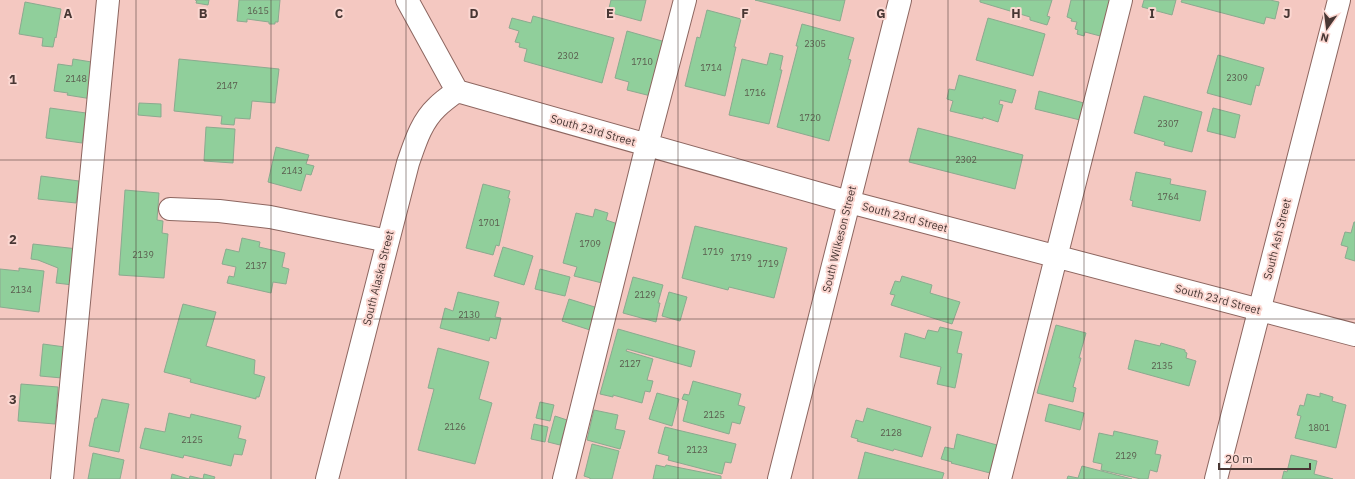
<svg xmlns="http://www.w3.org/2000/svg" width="1355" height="479" viewBox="0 0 1355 479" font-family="'IBM Plex Sans',sans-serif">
<rect width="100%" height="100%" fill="#f4c8c1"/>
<path fill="#90cf9b" stroke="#8baa8f" d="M195 0H209L208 5 196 3 197 0Z
M239 0H280L278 22H275V24H269V22L247 19V22L237 21Z
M611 0H646L641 21 608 12Z
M755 0H845L840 21Z
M980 0H1052L1047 16 1050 17 1047 25 1030 20V17L980 2Z
M1071 0H1113L1104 37 1085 32 1084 36 1077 34 1078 30 1075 29 1077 22 1071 21 1072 19 1067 17Z
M1144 0H1176L1172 15 1142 7Z
M1182 0H1270L1279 2 1275 19 1266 17 1264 24 1181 2Z
M25 2 61 9 56 38 55 37 53 47 42 46 43 38 19 34Z
M707 10 741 19 734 47H736L725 96 685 86 697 37 700 38Z
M533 16 614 38 602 83 524 61 527 49 519 47 520 43 515 42 519 31 509 28 512 18 531 23Z
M988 18 1045 34 1033 76 976 60Z
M802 24 854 38 848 59 851 60 829 141 777 127 798 46H796Z
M627 31 669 43 655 97 627 90 629 82 615 78Z
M770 53 783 56 780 70H782L769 124 729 115 742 59 767 65Z
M1218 55 1264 68 1259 86 1256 85 1251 105 1207 93Z
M73 59 98 63 92 99 67 95 68 93 54 91 58 64 72 66Z
M179 59 279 69 275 103 252 101 250 119 235 118 234 125 221 124 222 116 174 111Z
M959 75 1016 90 1012 103 1000 100 999 104 1003 105 998 122 983 117V119L950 111 953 101 947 99 949 89 955 90Z
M1039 91 1084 103 1080 120 1035 109Z
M1144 96 1202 112 1192 152 1164 145 1165 142 1134 133Z
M139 103 161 104V117L138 115Z
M50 108 86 113 82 143 46 138Z
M1213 108 1240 115 1235 138 1207 131Z
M206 127 235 129 233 163 204 161Z
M918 128 1023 155 1015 189 909 162Z
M276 147 309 155 306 164 314 166 311 175 306 174 301 191 268 182Z
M1136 172 1171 179 1170 184 1206 191 1200 221 1132 206 1133 201 1130 200Z
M41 176 79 181 76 203 38 199Z
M483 184 510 191 508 198 510 199 499 246 496 245 493 255 466 248Z
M125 190 159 193 157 220 163 221 162 233 168 234 164 278 119 275Z
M595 209 608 213 606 220 618 224 602 283 574 276 577 267 563 263 576 213 593 217Z
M1354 222H1355V261L1345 258 1348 247 1341 245 1345 232 1351 233Z
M695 226 787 248 774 298 729 287 728 290 682 278Z
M242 238 260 242 259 247 285 253 282 267 289 269 286 284 273 282 271 293 227 283 229 276 234 277 236 267 222 264 226 249 239 252Z
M33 244 78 249 73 285 56 283 58 268 38 260 31 259Z
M503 247 533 256 524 285 494 276Z
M19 268 44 271 39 312 0 307V269L19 271Z
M540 269 570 277 565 296 535 289Z
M902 276 932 285 930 293 960 302 952 324 891 305 895 295 890 294 895 281 900 282Z
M633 277 663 285 658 303H660L656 322 623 313Z
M458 292 499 302 495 317 501 318 496 339 490 337 489 341 440 328 445 308 453 311Z
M669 292 687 297 680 321 662 316Z
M569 299 598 308 590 330 562 321Z
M183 304 216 312 206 346 255 360 254 374 265 377 259 397H256V399L190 382 191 379 164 372Z
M1056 325 1086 333 1079 358H1081L1073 387 1076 388 1073 402 1037 393Z
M940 327 962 332 957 353 962 354 955 388 937 384 941 367 900 357 905 333 925 339 928 330 938 332Z
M618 329 695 351 691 367 627 349 626 351 653 359 647 380 653 381 650 392 645 391 642 403 613 395V397L600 394Z
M1135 340 1160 346 1161 343 1185 350V352L1187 353 1186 358 1196 361 1189 386 1128 369Z
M43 344 65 347 62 378 40 376Z
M438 348 489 362 479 399 492 403 475 464 418 450 434 389 428 388Z
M693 381 741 394 738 405 745 407 740 424 732 422 729 434 683 421 688 401 682 399 684 394 689 395Z
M21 384 58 387 55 424 18 421Z
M657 393 679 399 672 426 649 419Z
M1320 393 1333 397 1332 401 1346 405 1336 448 1295 438 1301 416 1297 415 1300 405 1304 406 1307 394 1320 397Z
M102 399 129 404 119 452 89 446 95 418H97Z
M540 402 554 405 550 421 536 418Z
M1049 404 1084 413 1080 430 1045 421Z
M867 408 931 427 922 457 894 449 893 451 857 441 858 439 851 437 856 420 863 422Z
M594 410 618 415 615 429 625 431 620 449 587 440Z
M169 413 190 418 191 414 241 426 238 438 246 440 242 455 234 454 231 466 184 455 183 458 140 448 145 428 165 432Z
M555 416 567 420 560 445 548 442Z
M534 424 548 427 545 442 531 439Z
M665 427 736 444 731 463 725 462 722 474 668 460 669 456 658 453Z
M1114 431 1158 441 1155 454 1161 455 1157 472 1150 470 1148 479H1141L1101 470 1102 464 1093 462 1099 433 1113 436Z
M957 434 997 445 990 473 951 463 952 462 941 459 945 447 954 449Z
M592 444 619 451 612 479H590V478L584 476Z
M865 452 944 473 942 479H858Z
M93 453 124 460 120 479H88Z
M1291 455 1317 461 1314 474 1333 479H1282L1284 471 1287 472Z
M656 465 665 467 666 465 721 476V479H653Z
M1082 466 1132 479H1067L1068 476 1078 478Z
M172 474 189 479 190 476 203 479 204 474 215 477 214 479H171Z"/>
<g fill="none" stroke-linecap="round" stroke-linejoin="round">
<g stroke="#8d6660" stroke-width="24">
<path id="minor" d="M407 0 457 91
M457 91 849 202 1355 335
M170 209 219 211 270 217 388 241
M62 479 108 0
M327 479 408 163C415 143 421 122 437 107 443 101 450 96 457 91
M564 479 647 145 685 0
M779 479 900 0
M1000 479 1121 0
M1216 479 1339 0"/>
</g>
<use href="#minor" stroke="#fff" stroke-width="22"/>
</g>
<path fill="none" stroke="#483734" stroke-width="1" stroke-opacity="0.55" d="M136 0V479M271 0V479M406 0V479M542 0V479M678 0V479M813 0V479M948 0V479M1084 0V479M1220 0V479M0 160H1355M0 319H1355"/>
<g text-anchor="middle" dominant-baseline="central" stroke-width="4" stroke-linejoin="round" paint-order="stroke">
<g font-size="9" fill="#5a5d4e">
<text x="258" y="10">1615</text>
<text x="815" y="43">2305</text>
<text x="568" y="55">2302</text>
<text x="642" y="61">1710</text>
<text x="711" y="67">1714</text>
<text x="1237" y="77">2309</text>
<text x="76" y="78">2148</text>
<text x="227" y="85">2147</text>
<text x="755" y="92">1716</text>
<text x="810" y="117">1720</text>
<text x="1168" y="123">2307</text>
<text x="966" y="159">2302</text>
<text x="292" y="170">2143</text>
<text x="1168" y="196">1764</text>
<text x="489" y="222">1701</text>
<text x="590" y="243">1709</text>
<text x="713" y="251">1719</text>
<text x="143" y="254">2139</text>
<text x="741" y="257">1719</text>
<text x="768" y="263">1719</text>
<text x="256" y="265">2137</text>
<text x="21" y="289">2134</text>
<text x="645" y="294">2129</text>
<text x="469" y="314">2130</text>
<text x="630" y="363">2127</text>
<text x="1162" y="365">2135</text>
<text x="714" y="414">2125</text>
<text x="455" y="426">2126</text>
<text x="1319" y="427">1801</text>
<text x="891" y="432">2128</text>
<text x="192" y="439">2125</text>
<text x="697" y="449">2123</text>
<text x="1126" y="455">2129</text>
</g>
<g font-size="11" fill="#483734" stroke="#fbd7d1">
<text transform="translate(593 130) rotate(16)">South 23rd Street</text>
<text transform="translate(905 217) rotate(15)">South 23rd Street</text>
<text transform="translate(839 239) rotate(-76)">South Wilkeson Street</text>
<text transform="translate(1277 239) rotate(-76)">South Ash Street</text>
<text transform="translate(378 278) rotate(-76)">South Alaska Street</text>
<text transform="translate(1218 299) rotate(15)">South 23rd Street</text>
</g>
</g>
<g font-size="13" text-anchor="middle" font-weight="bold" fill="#483734" stroke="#fbd7d1" stroke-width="4" stroke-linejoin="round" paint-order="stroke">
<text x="68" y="18">A</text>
<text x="203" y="18">B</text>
<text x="339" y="18">C</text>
<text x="474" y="18">D</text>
<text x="610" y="18">E</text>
<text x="745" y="18">F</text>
<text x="881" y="18">G</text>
<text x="1016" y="18">H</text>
<text x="1152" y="18">I</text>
<text x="1287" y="18">J</text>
<text x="13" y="84">1</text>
<text x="13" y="244">2</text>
<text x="13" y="404">3</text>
</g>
<g transform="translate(1327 28) rotate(194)" stroke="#fbd7d1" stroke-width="3" paint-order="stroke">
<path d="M0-3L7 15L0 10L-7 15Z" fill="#483734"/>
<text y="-6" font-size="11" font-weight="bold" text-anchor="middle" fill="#483734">N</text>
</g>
<path d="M1219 463v6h91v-6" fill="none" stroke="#483734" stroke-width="2"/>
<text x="1225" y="463" font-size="12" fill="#483734" stroke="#fbd7d1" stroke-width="3" paint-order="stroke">20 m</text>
</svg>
